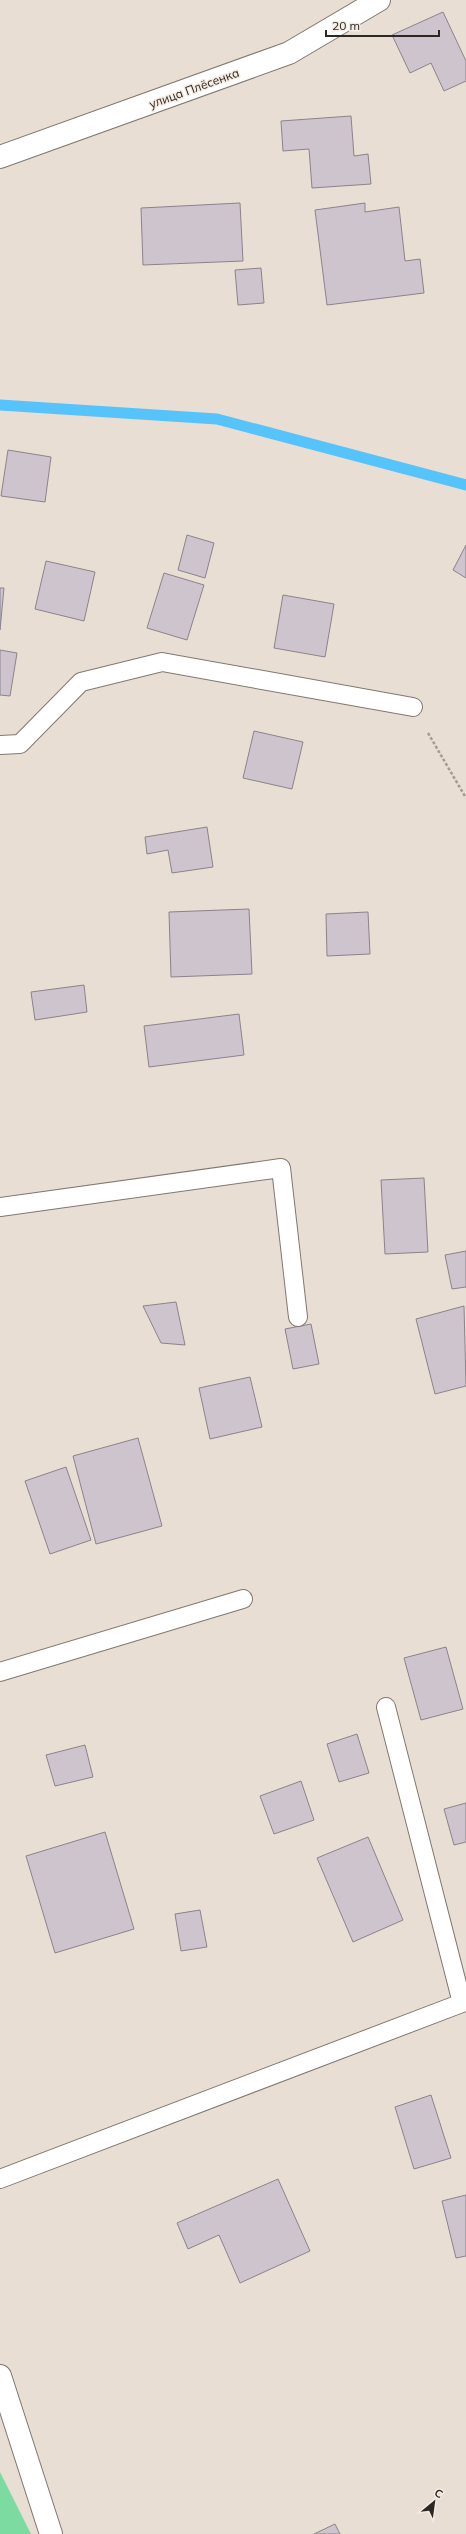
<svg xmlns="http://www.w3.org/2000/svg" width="466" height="2534" viewBox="0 0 466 2534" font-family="Mulish,sans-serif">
<rect width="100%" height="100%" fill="#e8ded4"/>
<path fill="#7bdba1" d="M0 2472 31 2534H0Z"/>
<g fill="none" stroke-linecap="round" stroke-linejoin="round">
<path stroke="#56c3fb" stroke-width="11" d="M0 405 217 419 466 485"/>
</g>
<path fill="#cdc4cd" stroke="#8c838b" d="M443 12 466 61V81L444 91 431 63 410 73 392 35Z
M351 116 354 156 368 154 371 184 312 188 309 149 283 151 281 121Z
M240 203 243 261 143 265 141 208Z
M365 203V212L399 207 405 261 420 259 424 293 327 305 315 210Z
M261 268 264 303 238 305 235 270Z
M8 450 51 457 45 502 1 496Z
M187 535 214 543 205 578 178 570Z
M466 545V578L453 570Z
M46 561 95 572 84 621 35 609Z
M164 573 204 585 187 640 147 628Z
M0 588H4L0 630Z
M283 595 334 604 325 657 274 648Z
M0 650 17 653 10 696 0 695Z
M254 731 303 742 292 789 243 778Z
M207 827 213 867 172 873 168 850 147 854 145 837Z
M249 909 252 974 171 977 169 912Z
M368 912 370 954 327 956 326 914Z
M84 985 87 1012 35 1020 31 992Z
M239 1014 244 1055 149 1067 144 1026Z
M424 1178 428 1252 385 1254 381 1180Z
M466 1251V1287L452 1289 445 1255Z
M176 1302 185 1345 161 1343 143 1306Z
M464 1306 466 1386 435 1394 416 1319Z
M311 1324 319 1364 293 1369 285 1329Z
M250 1377 262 1427 210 1439 199 1388Z
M138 1438 162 1526 96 1544 73 1456Z
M66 1467 91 1540 50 1554 25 1481Z
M446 1647 463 1709 421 1720 404 1658Z
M357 1734 369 1773 339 1782 327 1744Z
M85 1745 93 1777 55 1786 46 1755Z
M301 1781 314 1820 274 1834 260 1796Z
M466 1803V1842L454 1845 444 1809Z
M105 1832 134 1929 55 1953 26 1856Z
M368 1837 403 1920 353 1942 317 1858Z
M200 1910 207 1947 181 1951 175 1914Z
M431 2095 451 2158 414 2169 395 2107Z
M278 2179 310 2251 240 2283 219 2235 188 2249 177 2223Z
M466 2195V2256L456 2258 442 2201Z
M335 2524 340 2534H314Z"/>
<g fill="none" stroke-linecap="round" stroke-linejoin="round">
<g stroke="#817870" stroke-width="20">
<path id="service" d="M0 745 20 744 81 682 162 662 413 707
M0 1207 281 1168 298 1317
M0 1672 243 1599
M0 2179 462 2003 386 1707"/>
</g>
<g stroke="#817870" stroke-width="24">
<path id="minor" d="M0 157 289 53 379 0
M0 2376 51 2534"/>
</g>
<path stroke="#a49c94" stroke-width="2.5" stroke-dasharray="3 2" stroke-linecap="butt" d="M428 733 466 798"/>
<use href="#service" stroke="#fff" stroke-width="18"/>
<use href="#minor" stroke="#fff" stroke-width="22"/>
</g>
<g text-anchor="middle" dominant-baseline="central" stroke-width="3" stroke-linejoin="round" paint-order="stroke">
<g font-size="12" fill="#2b2824" stroke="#f5ebe2">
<text transform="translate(194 88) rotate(-20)">улица Плёсенка</text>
</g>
</g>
<g transform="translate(434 2502) rotate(29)" stroke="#f5ebe2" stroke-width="3" paint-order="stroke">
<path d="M0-3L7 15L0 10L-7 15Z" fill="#2b2824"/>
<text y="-6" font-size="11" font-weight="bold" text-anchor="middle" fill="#2b2824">С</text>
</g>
<path d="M326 30v6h113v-6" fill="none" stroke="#2b2824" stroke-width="2"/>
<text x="332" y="30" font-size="12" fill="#2b2824" stroke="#f5ebe2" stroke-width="3" paint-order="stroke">20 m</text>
</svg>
